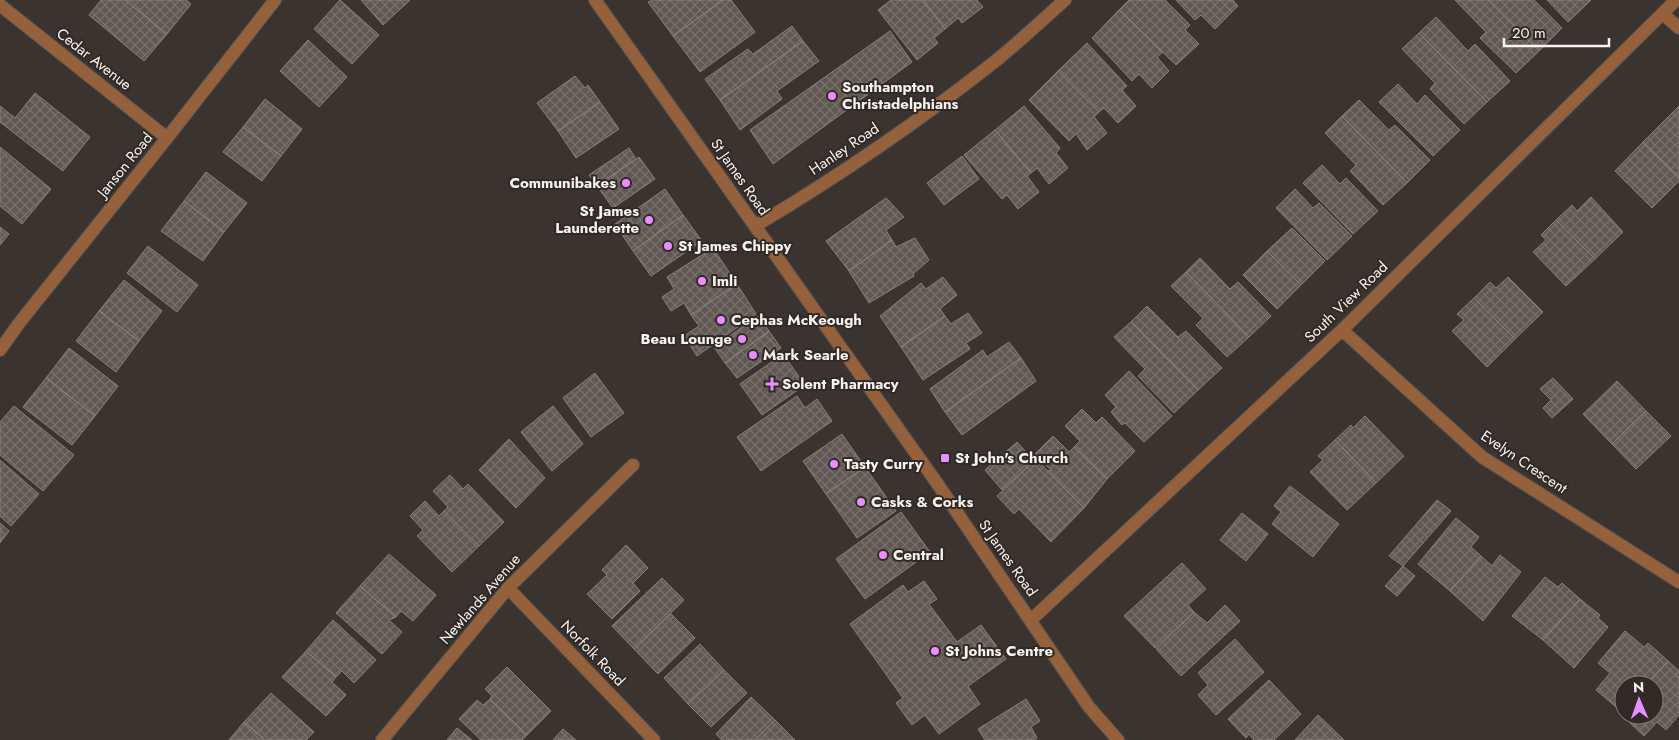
<svg xmlns="http://www.w3.org/2000/svg" width="1679" height="740" viewBox="0 0 1679 740" font-family="Jost,sans-serif">
<defs>
<pattern id="building-cross-hatch" width="8" height="8" patternUnits="userSpaceOnUse" patternTransform="scale(1.25)"><rect width="8" height="8" fill="#615853"/><path d="M0 0l8 8M0 8l8-8" fill="none" stroke="#78706c"/></pattern>
</defs>
<rect width="100%" height="100%" fill="#3b332f"/>
<path fill="url(#building-cross-hatch)" stroke="#897f7a" d="M101 0H125L167 34 144 61 89 15Z
M125 0H186L191 4 167 34Z
M340 0 379 35 352 64 314 29Z
M361 0H410L383 25Z
M652 0H723L673 36 648 2Z
M723 0H731L755 32 700 72 673 36Z
M891 0H923L945 29 934 38 938 43 917 60 878 10Z
M923 0H977L983 7 962 23 958 18 945 29Z
M1129 0H1165L1190 25 1185 30 1199 44 1176 65 1119 10Z
M1176 0H1233L1238 6 1215 29 1201 15 1195 20Z
M1455 0H1488L1539 51 1516 73 1480 38 1486 32Z
M1488 0H1534L1562 28 1539 51Z
M1547 0H1591L1568 22Z
M1119 10 1163 52 1157 57 1169 71 1152 88 1139 74 1132 81 1092 38Z
M1436 17 1468 51 1475 44 1510 81 1487 102 1419 33Z
M792 26 803 41 720 100 705 79 748 49 753 54Z
M890 31 912 62 773 164 750 130Z
M1419 33 1487 102 1464 124 1430 89 1435 83 1402 49Z
M308 40 347 77 319 107 280 71Z
M803 41 819 61 777 91 782 99 740 130 720 100Z
M1087 43 1127 86 1122 90 1136 106 1118 123 1104 108 1099 112 1058 71Z
M1058 71 1099 112 1094 117 1107 133 1087 150 1076 134 1069 141 1029 100Z
M575 76 585 88 588 85 600 102 558 131 537 103Z
M1398 84 1417 104 1425 95 1460 130 1433 156 1379 102Z
M35 93 90 137 63 171 0 122V106L15 118Z
M265 99 302 129 281 156 243 127Z
M1359 100 1389 130 1395 125 1430 160 1407 183 1342 116Z
M600 102 619 129 576 158 558 131Z
M1024 106 1060 148 1056 153 1068 168 1049 184 1037 168 1031 173 995 130Z
M1679 106V177L1643 142Z
M1342 116 1407 183 1383 205 1350 171 1356 165 1325 133Z
M243 127 281 156 262 181 223 152Z
M995 130 1031 173 1027 176 1039 192 1018 209 1007 195 1002 199 964 155Z
M1643 142 1679 177V181L1652 208 1615 171Z
M0 147 51 189 22 224 0 206Z
M629 148 636 159 597 186 589 175Z
M962 156 979 179 944 205 927 183Z
M639 157 655 179 613 208 597 186Z
M1322 165 1340 184 1346 178 1378 211 1353 234 1303 183Z
M206 172 247 203 224 232 184 201Z
M665 189 683 215 633 251 615 224Z
M1295 189 1313 208 1319 203 1352 236 1327 260 1276 208Z
M1591 197 1623 232 1595 259 1556 220 1572 205 1577 211Z
M886 198 904 217 886 230 892 240 849 271 826 241Z
M184 201 224 232 203 261 161 231Z
M683 215 702 241 651 276 633 251Z
M1556 220 1595 259 1566 286 1533 252 1546 240 1541 235Z
M0 227 9 234 0 245Z
M1292 228 1325 261 1301 285 1267 251Z
M915 238 929 260 913 274 914 276 869 303 849 271 892 240 896 247Z
M148 246 198 285 177 312 127 273Z
M713 248 737 284 691 315 684 303 671 311 662 297 674 289 667 277Z
M1267 251 1301 285 1277 309 1243 275Z
M1200 258 1230 289 1238 282 1271 316 1249 337 1186 272Z
M1186 272 1249 337 1227 357 1196 325 1203 318 1171 286Z
M943 277 957 295 940 309 945 316 901 347 880 316 921 283 926 289Z
M1508 277 1543 312 1515 339 1474 298 1490 282 1496 288Z
M124 280 162 311 139 341 99 311Z
M737 284 756 314 697 356 684 336 699 326 691 315Z
M1474 298 1515 339 1487 367 1452 331 1464 320 1457 314Z
M1147 306 1178 337 1186 331 1222 368 1198 390 1131 322Z
M99 311 139 341 116 372 76 341Z
M968 313 982 333 966 343 970 349 923 380 901 347 945 316 951 324Z
M758 316 769 331 725 363 714 347Z
M1131 322 1198 390 1174 413 1138 376 1145 369 1114 337Z
M769 331 781 348 737 378 725 363Z
M1009 342 1021 358 945 412 930 389 983 350 987 357Z
M69 348 118 386 95 416 46 378Z
M783 354 805 385 762 415 740 384Z
M1021 358 1036 381 962 435 945 412Z
M1129 371 1172 416 1144 442 1125 423 1122 425 1111 412 1116 407 1105 395Z
M595 373 624 413 591 437 563 398Z
M46 378 95 416 72 445 23 407Z
M1553 378 1573 399 1552 418 1543 408 1551 400 1540 389Z
M1617 381 1646 411 1612 444 1583 414Z
M797 396 805 408 817 399 832 421 761 471 737 437Z
M14 406 74 455 43 491 0 455V422Z
M553 406 583 444 552 471 521 432Z
M1082 409 1096 423 1102 417 1135 451 1107 479 1074 447 1080 441 1065 426Z
M1646 411 1671 436 1636 469 1612 444Z
M1365 416 1404 456 1376 483 1335 440 1351 425 1353 428Z
M842 434 865 467 826 494 803 461Z
M1053 436 1069 452 1074 447 1107 479 1084 508 1048 471 1051 470 1035 454Z
M509 439 545 478 516 508 479 470Z
M1335 440 1376 483 1347 510 1310 472 1323 460 1318 456Z
M1017 442 1034 461 1002 490 985 470Z
M1035 458 1084 508 1051 542 1019 509 1014 514 997 496 1034 461Z
M0 460 39 494 11 526 0 516Z
M865 467 896 511 857 538 826 494Z
M450 475 463 489 468 484 504 522 479 546 444 511 448 507 433 491Z
M1290 486 1339 524 1313 557 1272 524 1281 512 1274 506Z
M1437 500 1451 511 1403 566 1389 556Z
M425 501 439 516 444 511 479 546 452 572 417 536 423 530 410 516Z
M901 512 930 552 865 599 836 559Z
M1242 513 1268 534 1246 561 1220 540Z
M1456 518 1479 537 1471 547 1481 556 1450 591 1418 564Z
M0 523 9 531 0 543Z
M626 545 648 568 633 583 640 591 612 619 587 594 607 575 602 570Z
M389 554 436 595 413 621 401 611 396 617 360 586Z
M1500 555 1521 572 1483 621 1450 591 1481 556 1492 566Z
M1182 563 1206 589 1188 605 1194 612 1155 648 1124 616Z
M1403 566 1415 576 1397 596 1385 586Z
M1545 577 1558 587 1562 583 1580 599 1543 640 1512 616Z
M662 578 684 600 634 649 612 626Z
M924 581 937 599 929 604 957 642 981 625 1006 659 968 686 980 704 939 734 925 715 912 725 896 703 903 698 850 624 903 585 908 592Z
M360 586 396 617 389 620 402 632 382 654 336 613Z
M1580 599 1600 615 1598 618 1608 627 1574 668 1543 640Z
M1225 605 1240 621 1181 676 1156 649 1194 612 1207 623Z
M671 614 695 638 658 674 634 649Z
M333 620 376 660 354 683 342 671 336 677 306 651Z
M1625 631 1644 647 1648 643 1668 661 1646 685H1624V710L1622 712 1596 690 1610 673 1598 663Z
M1235 639 1264 672 1216 715 1198 695 1208 685 1198 673Z
M700 644 724 670 688 704 664 678Z
M306 651 336 677 332 682 346 695 326 716 282 677Z
M1668 661 1679 671 1677 676 1679 677V715L1666 730 1657 722 1644 736 1629 722 1635 715H1654V685H1646Z
M507 667 551 711 527 735 490 699 492 696 485 689Z
M724 670 747 693 711 727 688 704Z
M1269 680 1301 714 1274 740H1254L1249 734 1246 738 1228 719Z
M271 693 314 732 306 740H265L244 722Z
M751 697 775 720 755 740H722L716 734Z
M490 699 527 735 522 740H481L459 719 477 700 483 705Z
M1026 699 1040 721 1031 727 1037 738 1034 740H985L978 729Z
M1318 715 1344 740H1295Z
M775 720 795 740H755Z
M244 722 265 740H229Z
M457 728 472 740H447Z
M563 729 576 740H553Z"/>
<g fill="none" stroke-linecap="round" stroke-linejoin="round">
<g stroke="#59524e" stroke-width="14">
<path id="minor" d="M0 5 167 138
M1663 14 1679 28
M755 226C836 178 919 121 993 63 1018 43 1041 21 1065 0
M1342 330 1482 457 1679 582
M0 350 20 322 167 138 275 0
M508 588 654 740
M1031 620 1342 330 1676 0
M382 740 508 588 633 465"/>
</g>
<g stroke="#59524e" stroke-width="14">
<path id="tertiary" d="M595 0 939 486 1089 707 1118 740"/>
</g>
<use href="#minor" stroke="#95613c" stroke-width="12"/>
<use href="#tertiary" stroke="#95613c" stroke-width="12"/>
</g>
<g fill="#e98efe" stroke="#312925" stroke-width="2">
<circle cx="832" cy="96" r="5"/>
<circle cx="626" cy="183" r="5"/>
<circle cx="649" cy="220" r="5"/>
<circle cx="668" cy="246" r="5"/>
<circle cx="702" cy="281" r="5"/>
<circle cx="721" cy="320" r="5"/>
<circle cx="742" cy="339" r="5"/>
<circle cx="753" cy="355" r="5"/>
<path d="M769.5 376.5h5v5h5v5h-5v5h-5v-5h-5v-5h5z"/>
<rect x="940" y="453" width="10" height="10" rx="2.5"/>
<circle cx="834" cy="464" r="5"/>
<circle cx="861" cy="502" r="5"/>
<circle cx="883" cy="555" r="5"/>
<circle cx="935" cy="651" r="5"/>
</g>
<g text-anchor="middle" dominant-baseline="central" stroke-width="4" stroke-linejoin="round" paint-order="stroke">
<g font-size="15" fill="#f8f3f0" stroke="#312925">
<text transform="translate(94 59) rotate(38)">Cedar Avenue</text>
<text transform="translate(844 149) rotate(-34)">Hanley Road</text>
<text transform="translate(125 165) rotate(-51)">Janson Road</text>
<text transform="translate(740 177) rotate(55)">St James Road</text>
<text transform="translate(1346 302) rotate(-44)">South View Road</text>
<text transform="translate(1524 462) rotate(34)">Evelyn Crescent</text>
<text transform="translate(1008 558) rotate(55)">St James Road</text>
<text transform="translate(480 599) rotate(-49)">Newlands Avenue</text>
<text transform="translate(593 653) rotate(46)">Norfolk Road</text>
</g>
<g font-size="15" font-weight="bold" fill="#f8f3f0" stroke="#312925" text-anchor="start">
<text x="842" y="87">Southampton<tspan x="842" dy="17">Christadelphians</tspan></text>
<text x="616" y="183" text-anchor="end">Communibakes</text>
<text x="639" y="211" text-anchor="end">St James<tspan x="639" dy="17">Launderette</tspan></text>
<text x="678" y="246">St James Chippy</text>
<text x="712" y="281">Imli</text>
<text x="731" y="320">Cephas McKeough</text>
<text x="732" y="339" text-anchor="end">Beau Lounge</text>
<text x="763" y="355">Mark Searle</text>
<text x="782" y="384">Solent Pharmacy</text>
<text x="955" y="458">St John's Church</text>
<text x="844" y="464">Tasty Curry</text>
<text x="871" y="502">Casks &amp; Corks</text>
<text x="893" y="555">Central</text>
<text x="945" y="651">St Johns Centre</text>
</g>
</g>
<g transform="translate(1639 700) rotate(358)"><circle r="24" fill="#312925" stroke="#817a76"/>
<path d="M0-4L9 19L0 12L-9 19Z" fill="#e98efe"/>
<text y="-8" font-size="14" font-weight="bold" text-anchor="middle" fill="#f8f3f0">N</text>
</g>
<path d="M1504 38v8h105v-8" fill="none" stroke="#f8f3f0" stroke-width="2.5"/>
<text x="1512" y="38" font-size="15" fill="#f8f3f0" stroke="#312925" stroke-width="4" paint-order="stroke">20 m</text>
</svg>
